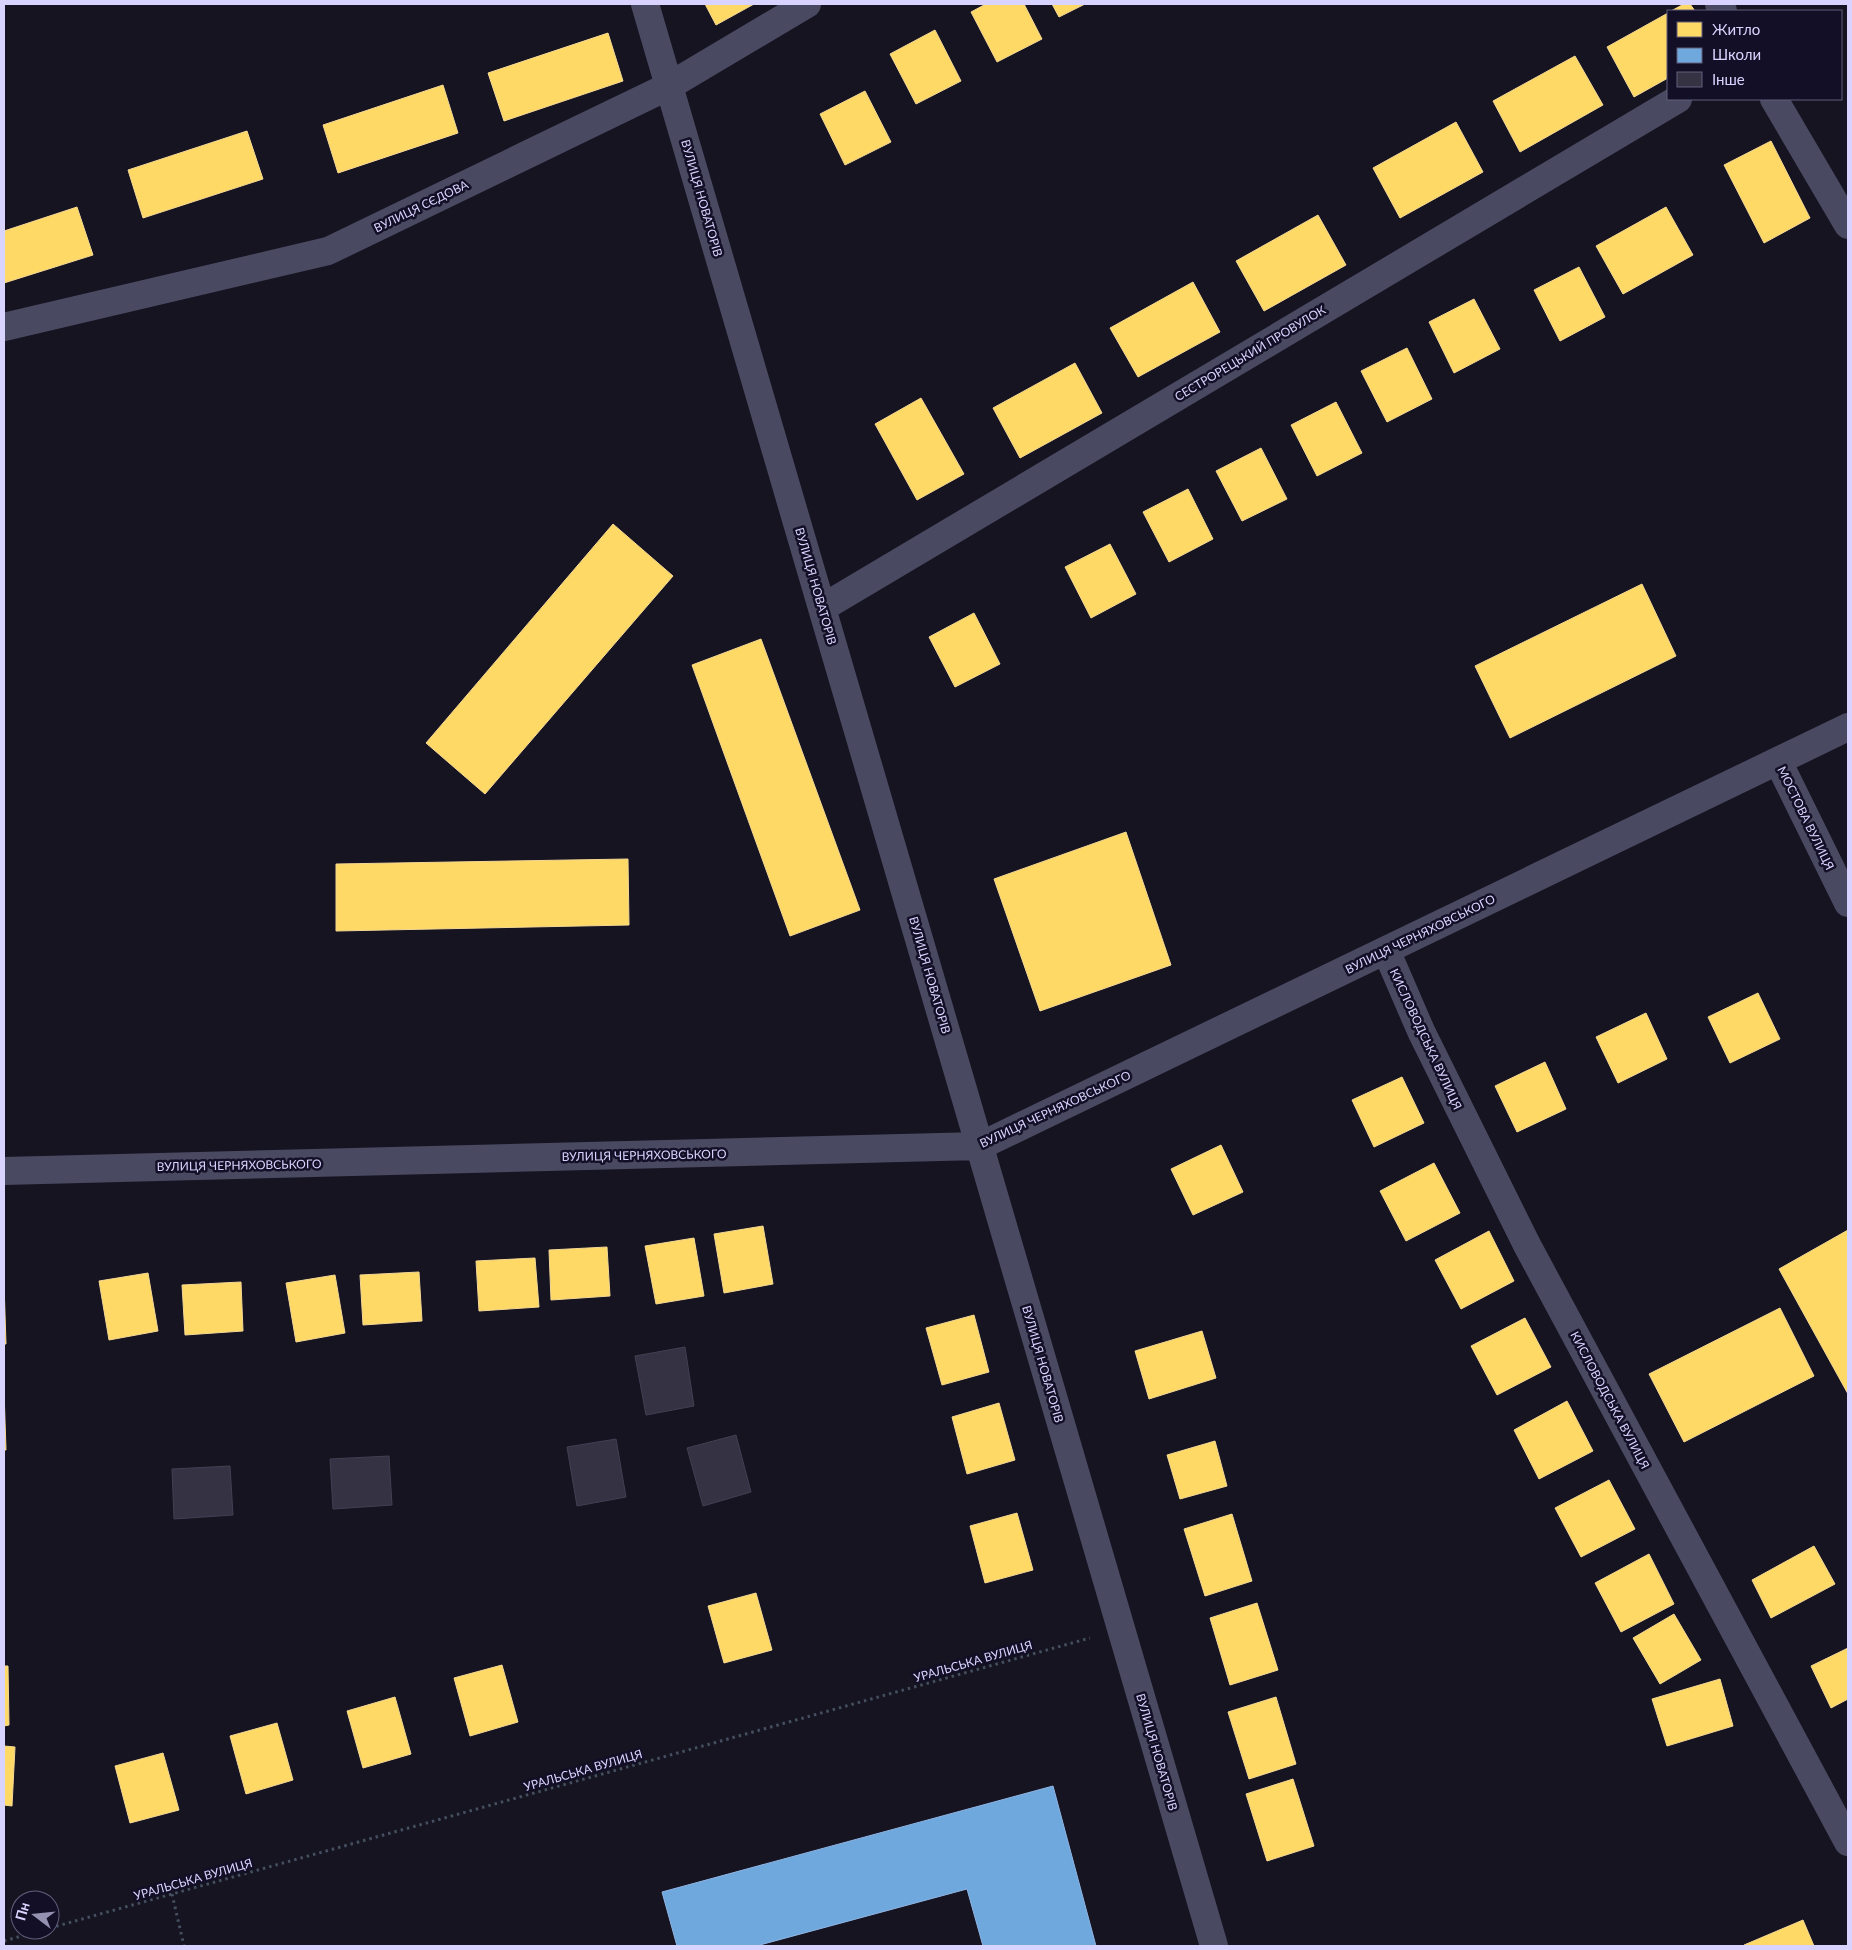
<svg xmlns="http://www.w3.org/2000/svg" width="1852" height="1950" viewBox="0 0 1852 1950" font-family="Lato,sans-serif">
<rect width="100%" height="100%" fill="#161421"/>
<path fill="#ffd966" stroke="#f4d894" d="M705 4H754L716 25Z
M986 4H1024L1042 39 997 62 971 12Z
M1052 4H1085L1059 17Z
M1684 4H1690L1695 11H1671Z
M1668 13V78L1634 97 1607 47Z
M935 30 961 81 916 104 890 54Z
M608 33 623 81 504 121 488 73Z
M1575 56 1603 105 1520 152 1493 101Z
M443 85 458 133 338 173 323 125Z
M865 91 891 142 845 165 820 114Z
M1456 122 1483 172 1400 218 1373 168Z
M247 131 263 179 143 218 128 170Z
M1771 141 1810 218 1764 243 1724 165Z
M77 207 93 255 4 283V231Z
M1666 207 1693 255 1623 294 1596 246Z
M1318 215 1346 265 1264 311 1236 261Z
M1579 267 1605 317 1560 341 1534 290Z
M1193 282 1220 332 1138 377 1110 328Z
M1474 299 1500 349 1454 373 1429 322Z
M1407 348 1432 399 1387 422 1361 371Z
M1075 363 1102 413 1020 458 993 408Z
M921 398 964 474 917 500 875 424Z
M1336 402 1362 453 1317 476 1291 425Z
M1261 448 1287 499 1242 521 1216 471Z
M1188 489 1213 539 1169 562 1143 512Z
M613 524 673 576 485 794 426 743Z
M1110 544 1136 594 1091 618 1065 567Z
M1642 584 1676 656 1510 738 1475 666Z
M974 613 1000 664 955 687 929 637Z
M761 639 860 910 790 936 692 665Z
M1126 832 1171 965 1040 1011 994 879Z
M628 859 629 925 336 931V864Z
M1758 993 1780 1039 1730 1063 1708 1017Z
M1646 1013 1667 1059 1618 1083 1596 1037Z
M1545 1062 1566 1109 1517 1132 1495 1086Z
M1402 1077 1424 1123 1374 1147 1352 1100Z
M1221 1145 1243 1192 1193 1215 1171 1169Z
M1434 1163 1460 1213 1406 1241 1380 1191Z
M763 1226 773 1284 724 1293 714 1234Z
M1848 1230V1394L1779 1269Z
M1489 1231 1514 1281 1461 1309 1435 1260Z
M694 1238 704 1296 656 1304 645 1246Z
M607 1247 610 1296 551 1300 549 1250Z
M535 1258 539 1307 479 1311 476 1261Z
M419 1272 422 1321 363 1325 360 1275Z
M148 1273 158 1331 109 1340 99 1281Z
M335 1275 345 1333 296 1342 286 1283Z
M241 1282 243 1331 185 1335 182 1285Z
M4 1284 6 1344H4Z
M1780 1308 1814 1376 1684 1442 1649 1374Z
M974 1315 989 1372 942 1385 926 1328Z
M1525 1318 1551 1367 1497 1395 1471 1346Z
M1202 1331 1216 1378 1149 1399 1135 1351Z
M4 1391 6 1450H4Z
M1567 1401 1593 1451 1539 1479 1514 1430Z
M999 1403 1015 1460 967 1474 952 1417Z
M1215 1441 1227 1486 1180 1499 1167 1455Z
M1609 1480 1635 1529 1581 1557 1555 1508Z
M1017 1513 1033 1570 985 1583 970 1526Z
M1232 1514 1252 1581 1205 1596 1184 1529Z
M1814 1546 1835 1584 1771 1618 1752 1580Z
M1649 1554 1674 1604 1621 1632 1595 1583Z
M756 1593 772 1650 724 1663 708 1606Z
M1257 1603 1278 1670 1230 1685 1210 1618Z
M1674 1614 1701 1660 1660 1684 1633 1638Z
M1848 1648V1699L1831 1708 1811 1666Z
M502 1665 518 1722 470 1736 454 1678Z
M4 1666H8L9 1725 4 1726Z
M1720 1679 1733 1726 1667 1746 1652 1699Z
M395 1697 411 1754 363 1768 347 1711Z
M1276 1697 1296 1764 1249 1779 1228 1712Z
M277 1723 293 1780 246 1794 230 1736Z
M4 1746 15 1747 12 1806 4 1805Z
M163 1753 179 1810 130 1823 115 1766Z
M1293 1779 1314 1846 1267 1861 1246 1794Z
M1803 1920 1814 1946H1744V1945Z"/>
<path fill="#6fa8dc" stroke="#8fb5e6" d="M1053 1786 1096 1946H983L967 1889 756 1946H677L662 1892Z"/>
<path fill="#343243" stroke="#433f54" d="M685 1347 694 1406 646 1415 635 1356Z
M736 1435 751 1492 703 1506 687 1448Z
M616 1439 626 1497 577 1506 567 1447Z
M389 1456 392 1505 333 1509 330 1459Z
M230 1466 233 1515 174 1519 172 1469Z"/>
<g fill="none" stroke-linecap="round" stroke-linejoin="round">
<path stroke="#44505f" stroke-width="3" stroke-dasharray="2.5 4" stroke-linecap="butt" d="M172 1894 184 1946
M50 1928 1090 1638
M4 1941 42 1930"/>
<path stroke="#4a4962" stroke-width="28" d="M645 4 1214 1946
M1719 4 1723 11
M1774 99 1848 225
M4 327 328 251 669 86 807 4
M822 608 1678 99
M1778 761 1848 903
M1386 950 1421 1031 1527 1245 1848 1842
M4 1171 980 1146 1848 727"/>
</g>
<g text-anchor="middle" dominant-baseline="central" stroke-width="5" stroke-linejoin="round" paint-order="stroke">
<g font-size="12" fill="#d9d4ff" stroke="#130f26">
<text transform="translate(702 198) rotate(74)">ВУЛИЦЯ НОВАТОРІВ</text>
<text transform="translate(421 206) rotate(-26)">ВУЛИЦЯ СЄДОВА</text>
<text transform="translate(1250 353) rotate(-31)">СЕСТРОРЕЦЬКИЙ ПРОВУЛОК</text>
<text transform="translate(816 586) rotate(74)">ВУЛИЦЯ НОВАТОРІВ</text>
<text transform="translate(1806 818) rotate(64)">МОСТОВА ВУЛИЦЯ</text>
<text transform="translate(1420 934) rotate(-26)">ВУЛИЦЯ ЧЕРНЯХОВСЬКОГО</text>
<text transform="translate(930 975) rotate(74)">ВУЛИЦЯ НОВАТОРІВ</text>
<text transform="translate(1426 1039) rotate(65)">КИСЛОВОДСЬКА ВУЛИЦЯ</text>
<text transform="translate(1055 1109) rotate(-25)">ВУЛИЦЯ ЧЕРНЯХОВСЬКОГО</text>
<text transform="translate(644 1155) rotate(-1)">ВУЛИЦЯ ЧЕРНЯХОВСЬКОГО</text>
<text transform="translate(239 1165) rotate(-1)">ВУЛИЦЯ ЧЕРНЯХОВСЬКОГО</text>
<text transform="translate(1043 1364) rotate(74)">ВУЛИЦЯ НОВАТОРІВ</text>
<text transform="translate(1610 1400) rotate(62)">КИСЛОВОДСЬКА ВУЛИЦЯ</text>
<text transform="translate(973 1661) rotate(-16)">УРАЛЬСЬКА ВУЛИЦЯ</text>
<text transform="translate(1157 1752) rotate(74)">ВУЛИЦЯ НОВАТОРІВ</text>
<text transform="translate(583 1770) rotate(-16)">УРАЛЬСЬКА ВУЛИЦЯ</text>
<text transform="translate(193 1879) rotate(-16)">УРАЛЬСЬКА ВУЛИЦЯ</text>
</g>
</g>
<rect width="1852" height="1950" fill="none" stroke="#d9d4ff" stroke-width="10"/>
<rect x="1667" y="10" width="175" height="90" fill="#130f26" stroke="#625e7d"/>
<rect x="1677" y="22" width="25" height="15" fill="#ffd966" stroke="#625e7d"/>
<text x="1712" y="35" font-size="15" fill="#d9d4ff">Житло</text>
<rect x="1677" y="48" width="25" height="15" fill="#6fa8dc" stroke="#625e7d"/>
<text x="1712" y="60" font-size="15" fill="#d9d4ff">Школи</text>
<rect x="1677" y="72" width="25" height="15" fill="#343243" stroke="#625e7d"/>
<text x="1712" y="85" font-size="15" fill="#d9d4ff">Інше</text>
<g transform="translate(35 1915) rotate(286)"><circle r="24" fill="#130f26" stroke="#625e7d"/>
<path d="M0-4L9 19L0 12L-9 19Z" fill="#9591b1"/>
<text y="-8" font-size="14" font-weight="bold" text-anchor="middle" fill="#d9d4ff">Пн</text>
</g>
</svg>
